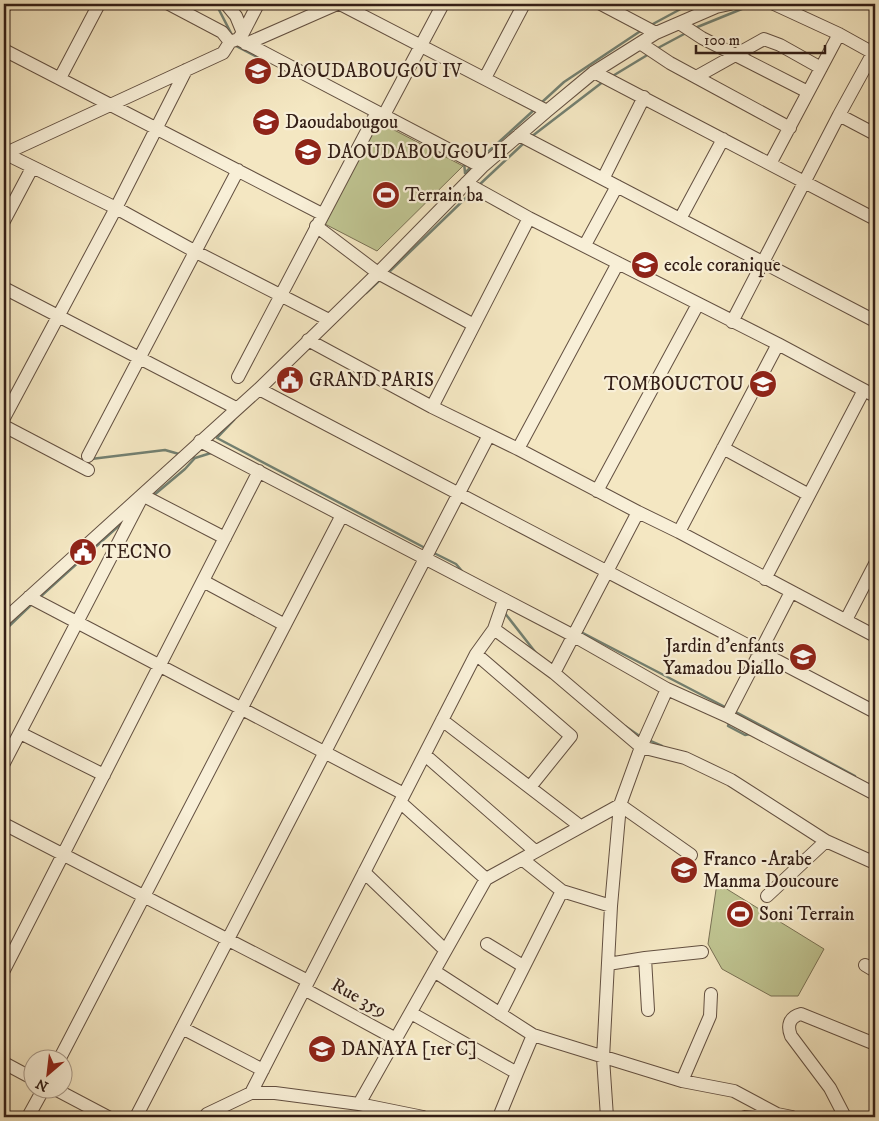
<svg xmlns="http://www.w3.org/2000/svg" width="879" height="1121" viewBox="0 0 879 1121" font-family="'IM FELL DW Pica',serif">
<rect width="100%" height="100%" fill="#f4e7c2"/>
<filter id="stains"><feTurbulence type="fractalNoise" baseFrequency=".004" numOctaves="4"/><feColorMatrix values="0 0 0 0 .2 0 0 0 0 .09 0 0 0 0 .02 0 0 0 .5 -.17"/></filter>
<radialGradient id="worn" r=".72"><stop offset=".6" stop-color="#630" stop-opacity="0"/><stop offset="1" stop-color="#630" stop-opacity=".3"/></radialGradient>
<path fill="#bfc491" stroke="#797154" d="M377 121 463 166 377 251 323 223Z
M717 883 824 949 798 996H771L722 969 708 944Z"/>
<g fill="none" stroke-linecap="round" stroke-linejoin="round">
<path stroke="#738071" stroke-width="2.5" d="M216 4 232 35
M651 25 690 4
M695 28 754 4
M236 46 267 62
M656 49 686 33
M611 77 649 54
M541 103 564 82 642 30
M531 137 604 81
M479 160 534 110
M464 162 465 173
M465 173 471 167
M478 186 525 142
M388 273 472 192
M366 293 380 280
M234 420 217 438 427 549
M192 457 195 458 211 453
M91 459 165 450 179 454
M154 495 185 469 195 458
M434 553 456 564 462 571
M40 597 123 522
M504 612 536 653
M4 631 32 604
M581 632 727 708
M734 711 855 776
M730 721 728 726 745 735 750 734
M625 726 641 737
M648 740 662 746"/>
<g stroke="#635041" stroke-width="14">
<path id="minor" d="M169 4 222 32 230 42
M226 4 236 16 243 33
M340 4 547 111
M601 4 656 33
M774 4 839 34 875 54
M4 7 7 4
M679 23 702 38 808 92
M238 39 482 167
M640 43 670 63 790 128
M246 44 337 4
M4 50 322 214
M594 72 875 219
M696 77 764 39 780 45 821 68
M60 78 99 4
M485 78 524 4
M384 115 443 4
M839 115 875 134
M519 135 875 321
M4 153 116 208 196 252 329 320
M4 154 223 53 230 42 238 39 243 33 258 4
M770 164 839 34
M603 179 644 97
M466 183 529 218 778 344 875 396
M680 219 723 139
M4 221 32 168
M316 226 378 273 474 325
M585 245 617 186
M4 288 236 408
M732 322 839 115 873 53
M308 340 432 407 518 449 638 512 679 532 875 636
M238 377 377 112
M259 389 875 712
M432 407 529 218
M4 418 116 208 186 70
M4 426 88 470
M200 441 574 636 667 689 727 716 875 794
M723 448 809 495
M518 449 618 263
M88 456 238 170
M597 491 698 304
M142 495 225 538
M679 532 778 344
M765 579 864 390
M203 581 285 625
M29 597 404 794
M4 620 259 389 378 273 482 167 547 111 594 72 656 33 716 7 730 4
M846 620 875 564
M494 629 554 673 641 747 685 758 731 780 826 841 767 896
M476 654 571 736 530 787
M554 673 638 512
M727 716 791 592
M442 720 580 826
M20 733 104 775
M425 755 535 851
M4 763 140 501
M400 802 486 879
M4 824 308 981
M826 841 875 863
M522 859 562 891 611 906
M364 872 445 950
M487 944 523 966
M645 958 648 1010
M608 964 645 958 702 952
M865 965 875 971
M4 970 259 471
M434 971 533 1035 682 1081 734 1091 777 1114
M304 989 396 1039
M411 1013 517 1073 533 1035
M500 1014 562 891
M182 1028 263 1070
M60 1058 342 515
M4 1063 32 1078
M682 1081 710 1016 711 994
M53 1088 108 1117
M251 1093 476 654 494 629 504 600
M359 1104 486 879 620 805 691 855
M28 1117 44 1088
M136 1117 489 435
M205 1117 207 1114 251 1093H275L359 1104 423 1117
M499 1117 517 1073
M607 1117 603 1058 611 906 620 805 641 747 667 689
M745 1117 777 1114 792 1117
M845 1117 830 1088 791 1036C787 1026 789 1017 801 1014L875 1044"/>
</g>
<use href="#minor" stroke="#f8efd7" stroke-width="12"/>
</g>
<defs>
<g id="school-disc" transform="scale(1.4375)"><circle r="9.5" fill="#8f2418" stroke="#f8efd7"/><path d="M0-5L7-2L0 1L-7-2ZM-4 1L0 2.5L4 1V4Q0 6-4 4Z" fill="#fff"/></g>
<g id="stadium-disc" transform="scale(1.4375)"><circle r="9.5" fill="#8f2418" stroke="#f8efd7"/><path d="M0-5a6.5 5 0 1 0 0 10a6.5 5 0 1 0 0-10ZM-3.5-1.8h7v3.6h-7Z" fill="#fff"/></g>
<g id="civic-disc" transform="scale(1.4375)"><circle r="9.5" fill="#8f2418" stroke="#f8efd7"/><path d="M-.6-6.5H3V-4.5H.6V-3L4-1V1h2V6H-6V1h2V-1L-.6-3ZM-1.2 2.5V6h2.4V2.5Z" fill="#fff"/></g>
</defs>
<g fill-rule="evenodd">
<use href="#school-disc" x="258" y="71"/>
<use href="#school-disc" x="266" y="122"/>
<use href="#school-disc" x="308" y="152"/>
<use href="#stadium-disc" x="386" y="195"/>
<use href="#school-disc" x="645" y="265"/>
<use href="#civic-disc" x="290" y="380"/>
<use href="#school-disc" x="763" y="384"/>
<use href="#civic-disc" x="83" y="552"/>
<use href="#school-disc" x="803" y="657"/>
<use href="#school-disc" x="684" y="870"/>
<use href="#stadium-disc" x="740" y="914"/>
<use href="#school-disc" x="322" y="1049"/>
</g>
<g text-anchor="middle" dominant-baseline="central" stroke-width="4.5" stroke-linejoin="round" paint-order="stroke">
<g font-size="19" fill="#331e16" stroke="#f8efd7" text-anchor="start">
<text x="277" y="71">DAOUDABOUGOU IV</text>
<text x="285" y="122">Daoudabougou</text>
<text x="327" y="152">DAOUDABOUGOU II</text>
<text x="405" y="195">Terrain ba</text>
<text x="664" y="265">ecole coranique</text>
<text x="309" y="380">GRAND PARIS</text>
<text x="744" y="384" text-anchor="end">TOMBOUCTOU</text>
<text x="102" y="552">TECNO</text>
<text x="784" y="646" text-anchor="end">Jardin d'enfants<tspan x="784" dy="22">Yamadou Diallo</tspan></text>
<text x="703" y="859">Franco -Arabe<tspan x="703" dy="22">Manma Doucoure</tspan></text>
<text x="759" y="914">Soni Terrain</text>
<text x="341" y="1049">DANAYA [1er C]</text>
</g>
<g font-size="19" fill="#331e16" stroke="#f8efd7">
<text transform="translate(359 998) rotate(29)">Rue 359</text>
</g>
</g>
<rect width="879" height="1121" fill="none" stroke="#f4e7c2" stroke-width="20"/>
<rect x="5" y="5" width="869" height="1111" fill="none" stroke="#331e16" stroke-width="2.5"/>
<rect x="10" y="10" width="859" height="1101" fill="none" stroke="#331e16"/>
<g transform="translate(48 1074) rotate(208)"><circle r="24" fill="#f8efd7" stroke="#a99b8a"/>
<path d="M0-4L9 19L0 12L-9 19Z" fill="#8f2418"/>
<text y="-8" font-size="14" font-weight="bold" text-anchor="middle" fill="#331e16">N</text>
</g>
<path d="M696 45v8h129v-8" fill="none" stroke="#331e16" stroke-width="2.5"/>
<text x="704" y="45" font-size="15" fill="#331e16" stroke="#f8efd7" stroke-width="4" paint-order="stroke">100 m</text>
<rect width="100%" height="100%" filter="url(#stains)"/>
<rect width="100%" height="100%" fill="url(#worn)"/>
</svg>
